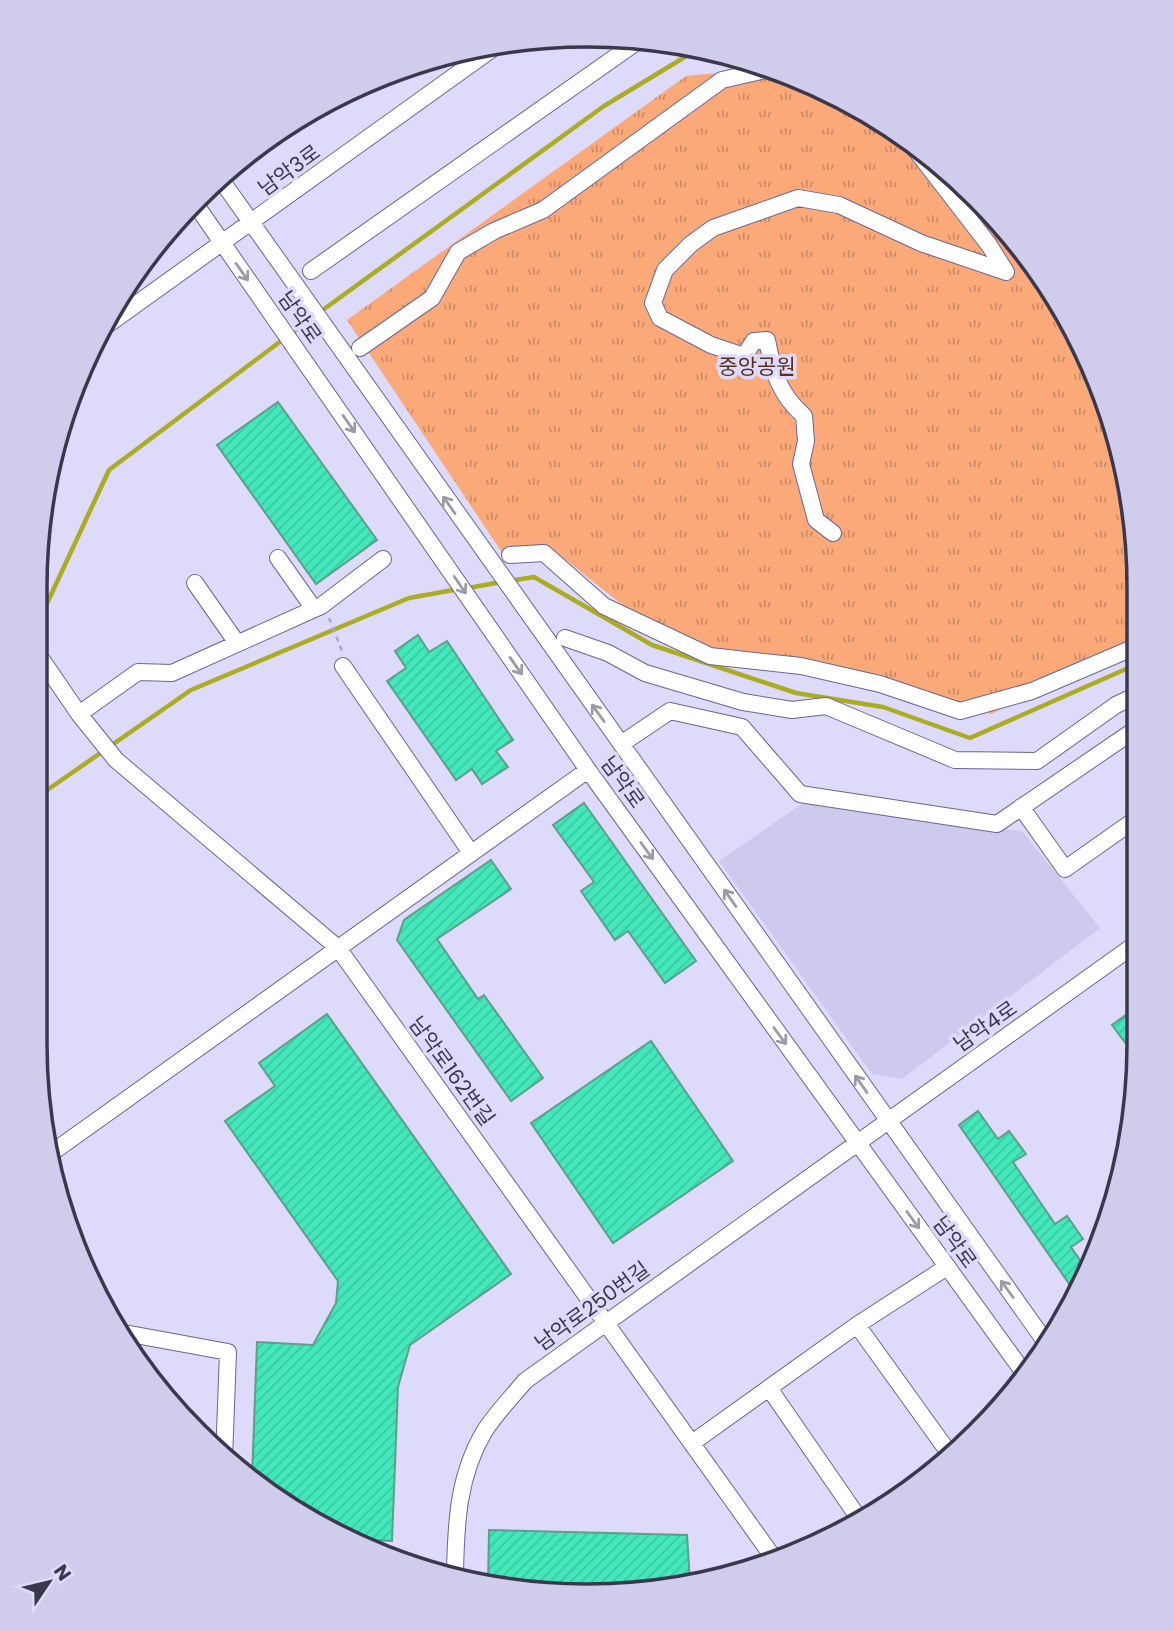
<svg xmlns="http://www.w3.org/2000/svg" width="1174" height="1631" viewBox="0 0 1174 1631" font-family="Poppins,'Noto Sans KR',sans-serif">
<defs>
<pattern id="grass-tufts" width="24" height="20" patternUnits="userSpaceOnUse" patternTransform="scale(1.75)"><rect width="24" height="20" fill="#fca979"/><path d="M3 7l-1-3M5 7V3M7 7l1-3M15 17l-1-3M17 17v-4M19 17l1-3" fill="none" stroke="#cd8b65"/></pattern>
<pattern id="building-hatch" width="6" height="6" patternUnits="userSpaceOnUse" patternTransform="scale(1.75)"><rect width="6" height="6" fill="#42e7ba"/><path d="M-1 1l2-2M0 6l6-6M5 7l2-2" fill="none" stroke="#3bc7a2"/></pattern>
</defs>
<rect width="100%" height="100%" fill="#dddafa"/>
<path fill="#cecaed" d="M803 803 1022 831 1100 928 902 1079 872 1074 719 861Z"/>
<path fill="url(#grass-tufts)" d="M766 68 831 92 923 149 1002 223 1082 343 1134 515 1135 644 991 714 831 665 671 644 565 559 507 560 347 320 686 76Z"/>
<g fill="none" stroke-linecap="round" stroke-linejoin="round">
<path stroke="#aaac22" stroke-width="4.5" d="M320 312 604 106 698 49
M509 581 534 577 652 645 796 693 883 707 970 738 1135 665
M468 588 501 582
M43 612 109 470 313 317
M40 795 191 690 409 598 459 589"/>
</g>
<path fill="url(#building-hatch)" stroke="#5f9e88" stroke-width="2" d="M278 402 377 540 316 584 217 445Z
M418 635 429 652 447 641 513 740 496 751 508 767 482 784 472 769 456 780 387 681 406 668 395 651Z
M584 803 696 961 665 983 628 931 615 940 581 891 594 882 553 825Z
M491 860 511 889 437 939 478 999 484 995 543 1078 511 1101 397 940 404 920Z
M1137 1007 1138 1060 1112 1025Z
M327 1014 511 1274 410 1345 398 1387 392 1541 343 1539 252 1478 257 1342 313 1345 336 1303 338 1281 225 1121 275 1086 259 1063Z
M651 1041 733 1161 613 1243 531 1123Z
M978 1111 998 1139 1009 1131 1026 1154 1013 1162 1055 1224 1067 1216 1083 1239 1071 1247 1088 1272 1086 1279 1072 1288 959 1125Z
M489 1530 687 1535 690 1582 659 1591H515L488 1583Z"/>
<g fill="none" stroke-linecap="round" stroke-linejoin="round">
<g stroke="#6b6593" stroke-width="18">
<path id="minor" d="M219 177 1047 1344
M196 205 588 770 1027 1377
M311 271 641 39
M103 328 499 44
M360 348 432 298 458 252 494 231 543 210 722 80 770 69
M833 533 816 520 801 464 806 441 804 416C779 394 773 372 767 340L754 341 744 356 711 345 660 318 653 303 665 270 691 244 713 228 798 198 839 205 921 243 1006 272 989 245 908 140
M510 555 544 553 604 606 710 656 801 666 880 684 960 711 1032 691 1135 647
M278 558 314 609
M195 583 237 643
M565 638 608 653 645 673 743 702 792 710 826 706 955 760 1037 761 1116 705 1135 696
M42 660 79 714 116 760 338 948 773 1557
M343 666 471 853
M79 714 138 672 172 673 321 606 383 559
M621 744 670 711 742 727 800 794 997 824 1136 729
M1021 807 1065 869 1136 819
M50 1154 588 770
M857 1325 947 1267
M119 1332 228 1352 224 1459
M769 1388 860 1520
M692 1443 857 1325 952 1457
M455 1573C456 1523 458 1476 484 1432 495 1414 512 1397 525 1381L1137 943"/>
</g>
<path stroke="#aba8c5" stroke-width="2.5" stroke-dasharray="5 5" stroke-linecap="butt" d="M329 618 342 651"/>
<use href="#minor" stroke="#fff" stroke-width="16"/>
</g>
<defs><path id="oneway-shaft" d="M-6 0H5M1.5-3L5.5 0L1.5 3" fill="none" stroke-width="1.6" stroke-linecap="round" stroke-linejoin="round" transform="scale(1.75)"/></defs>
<g stroke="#9d9ca6">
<use href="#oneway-shaft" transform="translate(242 272) rotate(55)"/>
<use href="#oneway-shaft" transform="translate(349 424) rotate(55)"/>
<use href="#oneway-shaft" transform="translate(449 505) rotate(-125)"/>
<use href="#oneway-shaft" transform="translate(460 585) rotate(56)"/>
<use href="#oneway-shaft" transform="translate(516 666) rotate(55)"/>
<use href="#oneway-shaft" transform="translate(598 713) rotate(-126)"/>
<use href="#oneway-shaft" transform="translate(647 851) rotate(54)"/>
<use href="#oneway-shaft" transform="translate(730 898) rotate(-125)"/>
<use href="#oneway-shaft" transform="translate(780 1036) rotate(54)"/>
<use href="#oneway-shaft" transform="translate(861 1084) rotate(-125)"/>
<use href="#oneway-shaft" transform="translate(913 1220) rotate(54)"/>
<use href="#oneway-shaft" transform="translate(1007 1289) rotate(-126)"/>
</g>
<g text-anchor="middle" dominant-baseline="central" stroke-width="7" stroke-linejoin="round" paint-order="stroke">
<g font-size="21" fill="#3b384d" stroke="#dddafa">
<text transform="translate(289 170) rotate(-36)">남악3로</text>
<text transform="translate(300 317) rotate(55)">남악로</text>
<text transform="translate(623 782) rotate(54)">남악로</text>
<text transform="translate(985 1026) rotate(-35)">남악4로</text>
<text transform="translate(452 1071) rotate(54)">남악로162번길</text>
<text transform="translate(955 1242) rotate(54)">남악로</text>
<text transform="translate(592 1306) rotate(-36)">남악로250번길</text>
</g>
<g font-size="21" fill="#5a3017" stroke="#dddafa">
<text x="757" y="366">중앙공원</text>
</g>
</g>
<path d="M0 0H1174V1631H0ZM587 47H587A540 540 0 0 1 1127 587V1044A540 540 0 0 1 587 1584H587A540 540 0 0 1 47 1044V587A540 540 0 0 1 587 47Z" fill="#d0cdec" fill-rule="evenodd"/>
<path fill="none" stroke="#3b384d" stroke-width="3.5" d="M587 47H587A540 540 0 0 1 1127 587V1044A540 540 0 0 1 587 1584H587A540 540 0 0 1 47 1044V587A540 540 0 0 1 587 47Z"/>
<g transform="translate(49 1582) rotate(55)" stroke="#dddafa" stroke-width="5" paint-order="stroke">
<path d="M0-5L12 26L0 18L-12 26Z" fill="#3b384d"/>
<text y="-10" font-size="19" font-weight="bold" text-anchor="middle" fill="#3b384d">N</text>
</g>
</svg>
